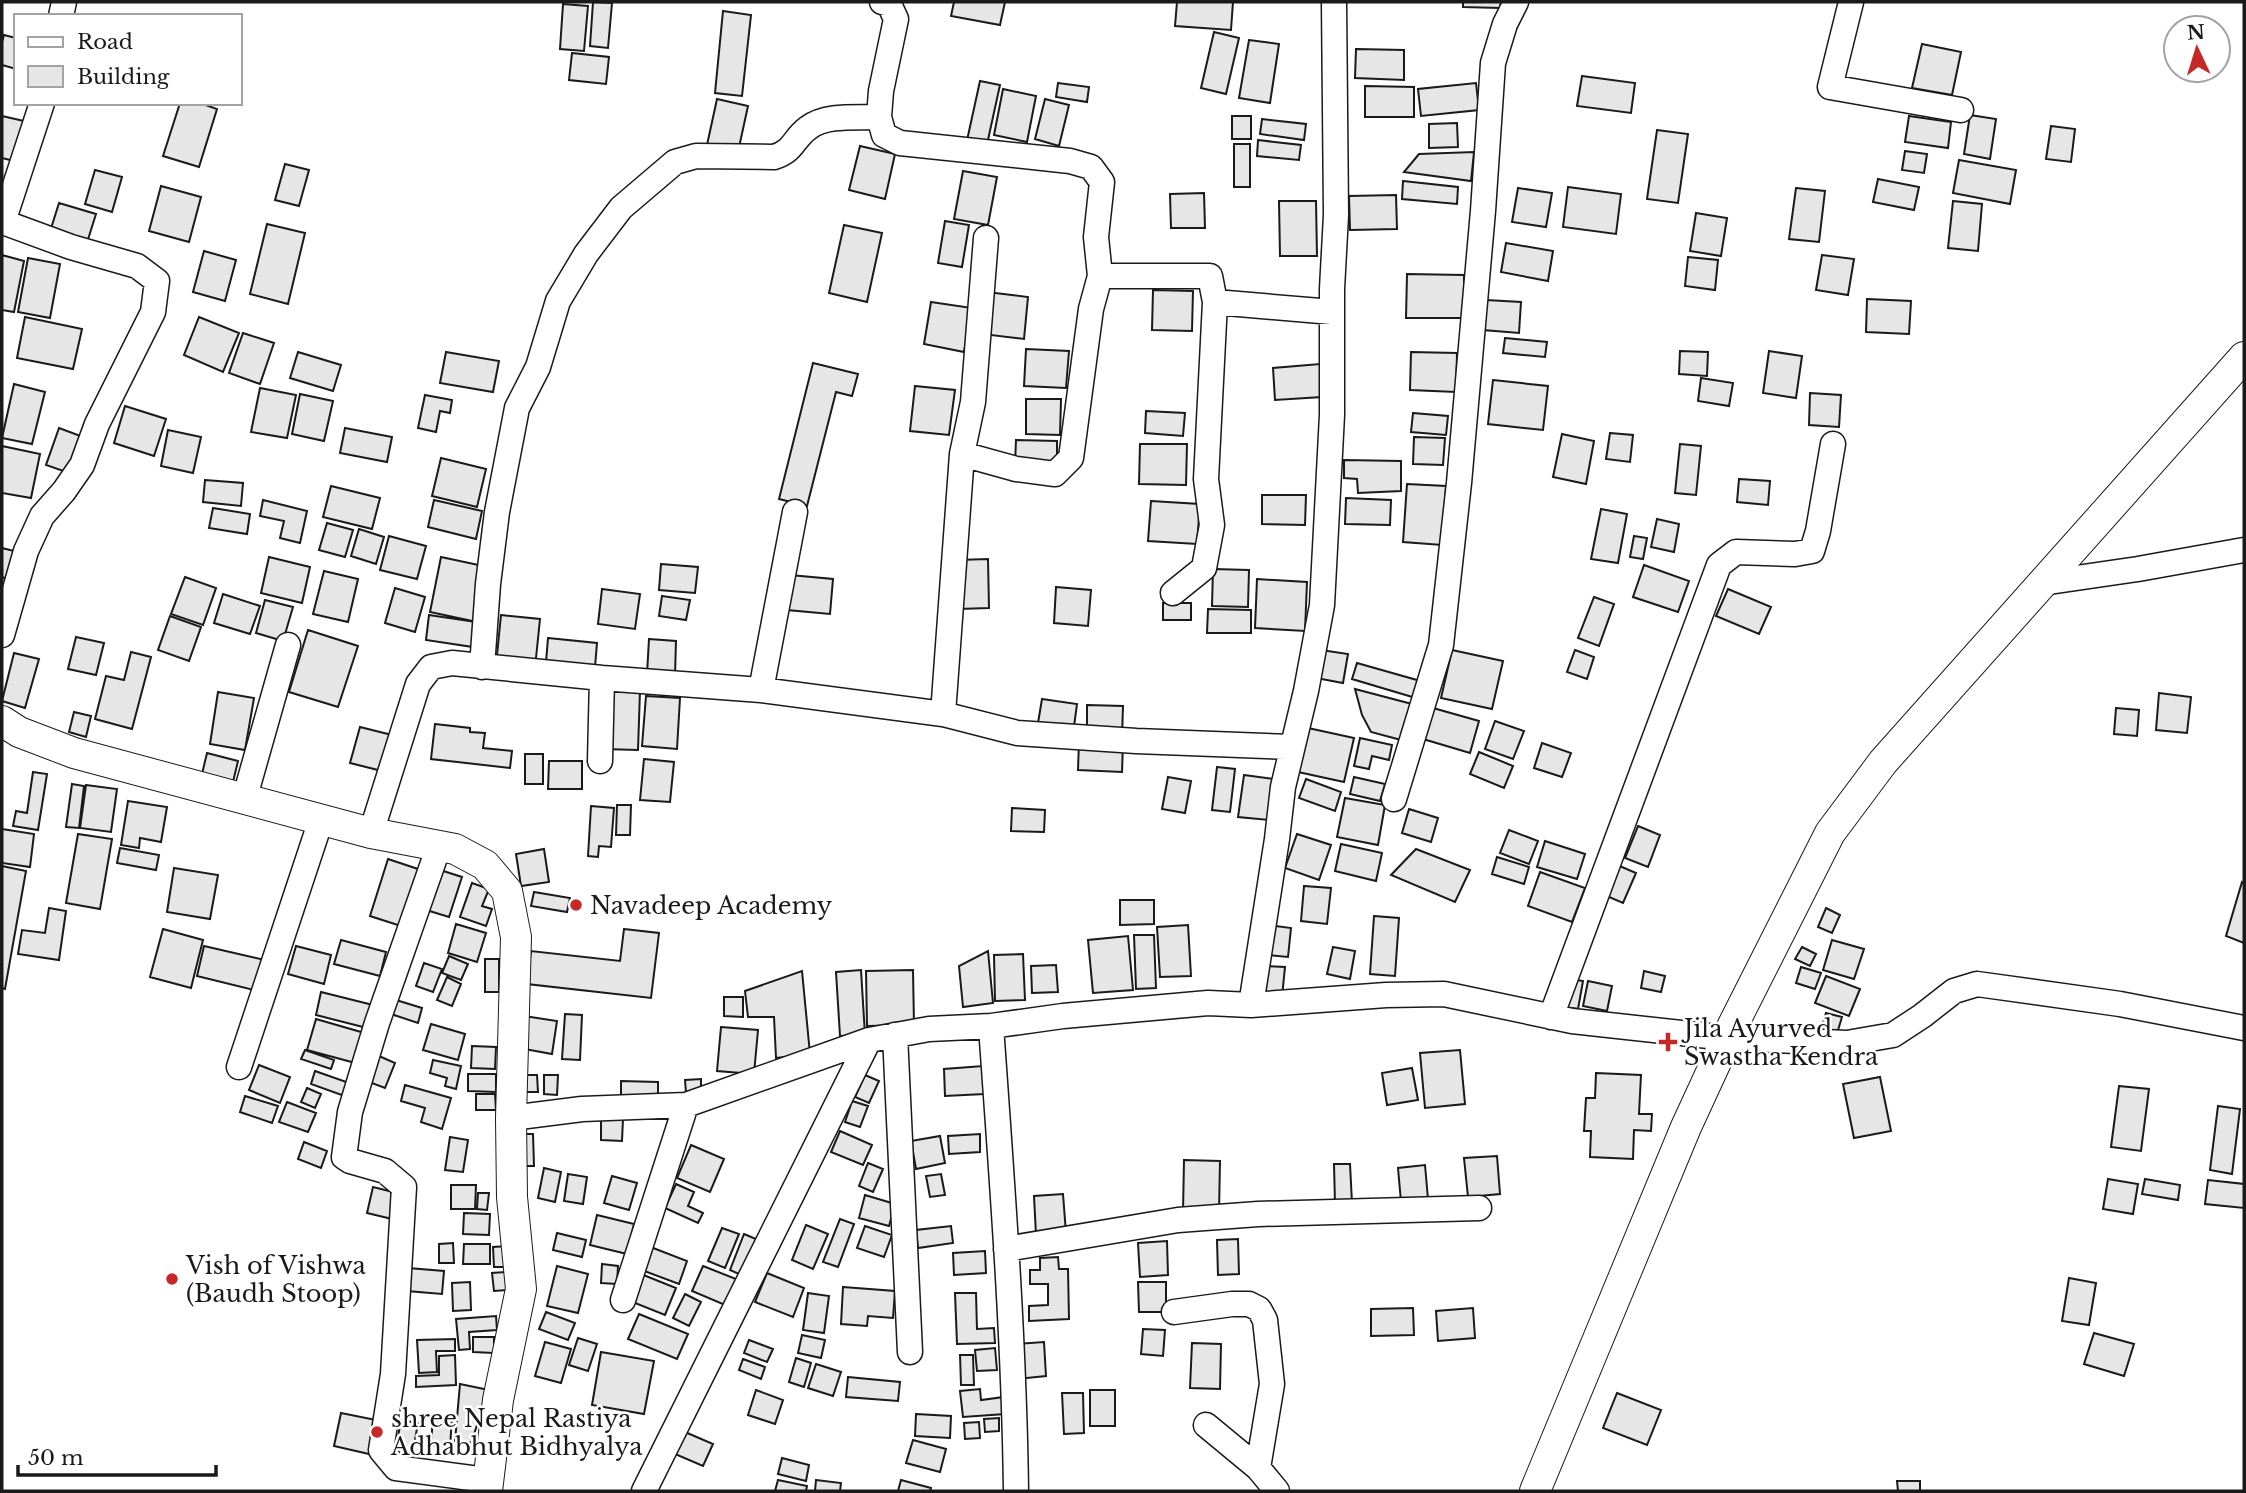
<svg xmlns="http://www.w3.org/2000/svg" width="2246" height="1493" viewBox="0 0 2246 1493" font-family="'Libre Baskerville',serif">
<rect width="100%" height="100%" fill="#fff"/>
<path fill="#e6e6e6" stroke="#1a1a1a" stroke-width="2" d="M593 2 612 3 608 48 590 46Z
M954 2H1005L1000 25 951 16Z
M1177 2H1233L1231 30 1175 26Z
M1463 2H1501L1500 8 1463 7Z
M563 4 588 6 584 51 560 49Z
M723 11 751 15 742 96 715 93Z
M1214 32 1239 38 1226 94 1201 88Z
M4 35 16 38V69L2 65V42Z
M1249 40 1279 44 1270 103 1239 98Z
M1922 44 1961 52 1952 95 1912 88Z
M1356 49 1404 50V80L1355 78Z
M572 53 609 57 606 84 569 80Z
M1582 76 1635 83 1631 113 1577 106Z
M980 81 1000 85 986 149 966 145Z
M1058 83 1089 87 1087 102 1056 97Z
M1476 83 1479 110 1421 116 1418 89Z
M1365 86 1414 87V117H1365Z
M1003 89 1036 96 1027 142 994 135Z
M717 99 748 106 738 152 707 145Z
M1045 99 1069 105 1059 146 1035 139Z
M180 103H200L217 109 199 167 163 156Z
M1970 115 1996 119 1990 159 1964 154Z
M2 116 24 121 14 161 2 158Z
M1232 116H1251V139H1232Z
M1909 116 1951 122 1948 148 1905 142Z
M1262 119 1306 124 1304 140 1260 134Z
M1457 123 1458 147 1429 148V124Z
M2051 126 2075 129 2071 162 2046 159Z
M1657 130 1688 134 1678 203 1647 199Z
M1258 140 1301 145 1299 160 1257 156Z
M1234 144H1250V187H1234Z
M860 146 895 154 885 199 849 190Z
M1905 151 1927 154 1924 173 1902 170Z
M1474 152 1471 181 1404 172 1419 154Z
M1959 160 2016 170 2010 204 1953 193Z
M285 164 309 170 299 206 275 200Z
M95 170 122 177 112 212 85 204Z
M963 171 997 177 988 225 954 219Z
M1878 179 1919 187 1914 210 1873 202Z
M1403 181 1458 187 1457 204 1402 199Z
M161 186 201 197 189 242 149 231Z
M1568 187 1621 194 1616 234 1563 227Z
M1518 188 1552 193 1546 227 1512 222Z
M1796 188 1825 191 1819 242 1789 239Z
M1204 193 1205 228H1171L1170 194Z
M1396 195 1397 229 1350 230 1349 196Z
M1279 201H1316L1317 256H1280Z
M1953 201 1982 204 1978 251 1948 248Z
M59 203 96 214 85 249 48 238Z
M1696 213 1727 218 1721 256 1690 251Z
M945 221 969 225 962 267 938 263Z
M267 224 305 233 288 304 250 294Z
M844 225 882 233 867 302 829 293Z
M1506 243 1553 251 1548 281 1501 272Z
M204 251 236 260 225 301 193 292Z
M2 255 24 261 14 312 2 310Z
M1822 255 1854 259 1848 295 1816 290Z
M1688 257 1718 260 1715 290 1685 286Z
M28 258 60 264 50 318 18 312Z
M1407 274 1464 275V318H1406Z
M1153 290 1193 291 1192 331 1152 330Z
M987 292 1028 297 1024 339 982 334Z
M1867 299 1911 301 1909 334 1866 332Z
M1486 300 1521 302 1519 333 1483 330Z
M931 302 972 308 964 352 924 344Z
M25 317 82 329 73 369 17 358Z
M199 317 239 333 223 372 184 355Z
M243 333 274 343 260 384 229 373Z
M1505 338 1547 342 1545 357 1503 353Z
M1026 349 1069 351 1066 388 1024 386Z
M1680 351 1708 352 1707 376 1679 374Z
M1769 351 1802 356 1796 398 1763 393Z
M298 352 341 365 333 391 290 378Z
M446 352 499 361 493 392 440 383Z
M1411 352 1457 353 1456 392 1410 390Z
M813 363 858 374 852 396 836 392 807 506 779 499Z
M1320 364 1322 397 1275 400 1273 368Z
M1701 378 1733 383 1729 406 1698 401Z
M1493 380 1548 386 1543 430 1488 424Z
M14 384 45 392 32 444 2 438Z
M915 386 955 390 949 435 910 431Z
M260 388 296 395 287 438 251 432Z
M1810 393 1841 395 1839 427 1809 425Z
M300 394 333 401 324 441 292 434Z
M425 395 452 400 450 413 440 411 436 432 418 428Z
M1026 399H1061L1060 435 1026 434Z
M125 406 166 419 154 456 114 443Z
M1146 411 1185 413 1183 436 1145 433Z
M1413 413 1448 416 1446 435 1411 432Z
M59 428 86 438 72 474 46 465Z
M345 428 392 437 387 462 340 453Z
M168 430 201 437 193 473 161 466Z
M1610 433 1633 435 1630 462 1606 459Z
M1562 434 1594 441 1586 484 1553 477Z
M1414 437 1445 438 1443 465 1413 464Z
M1016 440 1057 441V465L1015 464Z
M1140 444H1187L1186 485 1139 484Z
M1680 444 1701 446 1696 495 1675 493Z
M2 446 40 454 31 498 2 493Z
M441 458 486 469 477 507 432 496Z
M1344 460 1401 461V491L1358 493 1357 479 1344 478Z
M1739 479 1770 481 1768 505 1737 502Z
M205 480 243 483 241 506 203 502Z
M1407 484 1446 486 1442 545 1403 542Z
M331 486 380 498 372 529 323 517Z
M1262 495H1306L1305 525 1262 524Z
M1346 498 1391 500 1390 525 1345 524Z
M263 500 307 511 300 543 280 538 284 521 260 516Z
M434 500 482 511 476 539 428 527Z
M1151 501 1200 504 1197 544 1148 541Z
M213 508 250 514 247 534 209 528Z
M1601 509 1627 514 1618 563 1591 559Z
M1657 519 1679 524 1674 552 1651 547Z
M327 523 353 530 345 557 319 550Z
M359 529 384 537 376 564 351 556Z
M389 536 426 546 417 579 380 570Z
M1634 536 1647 538 1643 559 1630 557Z
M2 548 14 551 7 579 2 577Z
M269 557 310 567 302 603 261 593Z
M441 557 488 567 477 622 430 612Z
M988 559 989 608 958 609 957 560Z
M661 564 698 567 695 593 659 590Z
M1644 565 1689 581 1678 612 1633 597Z
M1213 569 1249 570 1248 607 1212 606Z
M324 571 358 579 348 622 313 614Z
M790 575 833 579 830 614 787 610Z
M185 577 216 588 203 625 171 614Z
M1257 579 1307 582 1305 631 1255 628Z
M1056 587 1091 590 1088 626 1054 623Z
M395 588 425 597 415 632 385 623Z
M602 589 640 594 635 629 598 624Z
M1728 589 1771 607 1759 634 1716 616Z
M223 594 260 606 250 634 214 623Z
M662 596 690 600 686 620 659 616Z
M1594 597 1614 604 1599 646 1578 638Z
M265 600 293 607 283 641 256 633Z
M1163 603H1191V620H1163Z
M1208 609 1251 610V633H1207Z
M429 615 476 622 473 647 426 640Z
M501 615 540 619 535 668 496 665Z
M170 616 201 627 189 661 158 650Z
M308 630 358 646 338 707 289 692Z
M76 637 104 643 96 675 68 669Z
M548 638 597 643 595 667 546 662Z
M649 639 676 641 675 675 647 674Z
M1321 650 1348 654 1343 683 1316 678Z
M1452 650 1503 661 1492 709 1441 698Z
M1575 650 1594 657 1587 679 1567 672Z
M131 652 151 657 132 729 95 719 106 676 124 680Z
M14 653 39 659 25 708 2 701Z
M1357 663 1424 682 1419 699 1352 679Z
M605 689 640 691 638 750 603 749Z
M1355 689 1412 704 1401 740 1371 732 1362 715Z
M218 692 254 698 245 750 210 744Z
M2159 693 2191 697 2187 733 2156 730Z
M646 696 680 698 677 749 642 746Z
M1042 699 1077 704 1073 734 1037 729Z
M1087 705 1123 706 1122 738 1087 737Z
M1433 708 1479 721 1470 753 1423 739Z
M2116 708 2139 710 2137 736 2114 734Z
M74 712 91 716 86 737 69 732Z
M1495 721 1524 731 1513 759 1485 749Z
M435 724 470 728V732L485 733 483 748 512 751 510 768 431 759Z
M360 727 392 735 382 771 350 763Z
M1308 728 1354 738 1344 782 1298 772Z
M1360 738 1392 745 1389 760 1372 756 1369 769 1354 766Z
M1079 741 1123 743 1122 772 1078 770Z
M1542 743 1571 753 1562 777 1534 768Z
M1479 752 1513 766 1504 788 1470 774Z
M207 753 238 761 233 782 202 774Z
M525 754H543V784H525Z
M644 759 674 762 670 802 640 800Z
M549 761H582V789H548Z
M1217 767 1235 769 1230 812 1212 810Z
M33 772 47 774 38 830 13 826 16 811 27 813Z
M1244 775 1274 779 1269 820 1238 817Z
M1168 777 1191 781 1185 813 1162 809Z
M1354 777 1385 784 1380 801 1350 794Z
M1306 779 1341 792 1335 811 1299 798Z
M72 784 84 786 79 828 66 827Z
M86 785 117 789 111 832 80 828Z
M1345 798 1385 805 1378 845 1337 837Z
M128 801 167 807 161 842 140 838 139 848 121 845Z
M617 805H631L630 835H616Z
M591 806 614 808 611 847 599 846 598 857 588 856Z
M1012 808 1045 810 1044 832 1011 831Z
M1409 809 1438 818 1431 842 1402 833Z
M1638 826 1660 835 1648 867 1625 858Z
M2 829 34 834 30 867 2 863Z
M1509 830 1538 841 1529 864 1500 853Z
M78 834 112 839 100 909 66 903Z
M1297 834 1331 845 1319 880 1285 868Z
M1545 841 1585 854 1577 879 1537 867Z
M1341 844 1382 853 1376 881 1335 871Z
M120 848 159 855 156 870 117 863Z
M544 849 549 882 521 886 516 854Z
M1416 849 1470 870 1455 902 1391 875Z
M1497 857 1529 867 1524 884 1492 874Z
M388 859 421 870 404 927 370 916Z
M1615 864 1636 873 1623 903 1602 894Z
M2 866 26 871 5 989 2 988Z
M174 868 218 875 210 919 167 912Z
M437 869 462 877 449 917 423 909Z
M1540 872 1585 888 1572 922 1528 906Z
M2242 882 2244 883V943L2226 936Z
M472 883 489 889 482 906 492 909 486 926 460 917Z
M1304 886 1331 888 1327 924 1301 921Z
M534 892 570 898 567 912 531 906Z
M1120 900H1154V924L1120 925Z
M49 908 66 911 59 960 18 954 22 930 45 933Z
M1826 908 1840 915 1832 933 1818 927Z
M1374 916 1399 918 1395 976 1370 974Z
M456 924 486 933 477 962 448 953Z
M1188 925 1191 976 1160 977 1157 927Z
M1269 925 1291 928 1288 957 1266 955Z
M163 929 203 940 191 988 150 977Z
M624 929 659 933 651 998 527 984 531 951 620 961Z
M1134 935H1154L1156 988 1136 989Z
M1128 936 1133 990 1093 993 1088 940Z
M341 940 386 952 380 976 334 964Z
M1832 940 1864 949 1854 979 1823 970Z
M204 946 269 961 262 992 197 976Z
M296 946 331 955 324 984 288 974Z
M1333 947 1355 951 1350 979 1327 974Z
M1802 947 1816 954 1810 966 1795 959Z
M988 951 993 1003 963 1007 959 966Z
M1023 954 1025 1000 995 1001 994 955Z
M449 956 468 964 461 980 442 973Z
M485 959H499V992H485Z
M424 963 442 969 433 992 416 986Z
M1056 965 1058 992 1032 993 1031 966Z
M1265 966 1285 967 1282 997 1263 995Z
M1801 967 1821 973 1815 989 1796 983Z
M861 970 865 1035 840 1036 836 972Z
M913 970 914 1025 867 1026 866 971Z
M802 971 810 1054 776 1058 774 1017H748L745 991Z
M1644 971 1665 976 1661 992 1641 988Z
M1826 976 1860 989 1849 1016 1815 1003Z
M447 977 461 984 452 1006 437 1000Z
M1571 979 1583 981 1578 1009 1565 1007Z
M1588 981 1612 986 1607 1011 1583 1006Z
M321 992 373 1005 367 1028 316 1015Z
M724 997H743V1017L724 1016Z
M396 1000 422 1008 418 1023 391 1014Z
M1826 1013 1842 1017 1835 1040 1819 1035Z
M565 1014 582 1015 580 1060 562 1059Z
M524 1016 557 1021 552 1054 519 1048Z
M316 1019 368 1034 359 1064 307 1050Z
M431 1024 465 1034 458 1060 423 1050Z
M721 1027 758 1030 754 1074 717 1071Z
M472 1046 496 1047 495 1069 471 1068Z
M305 1050 334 1060 331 1069 301 1059Z
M1460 1050 1465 1104 1425 1108 1420 1053Z
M379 1056 395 1063 385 1088 369 1082Z
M433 1060 461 1066 456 1089 445 1086 447 1078 430 1073Z
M259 1065 290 1077 280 1103 249 1090Z
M983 1066 984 1094 945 1096 944 1069Z
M1412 1068 1418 1100 1387 1105 1382 1073Z
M315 1071 355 1085 350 1098 311 1084Z
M1596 1073 1641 1075 1639 1114H1652L1651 1131 1634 1130 1633 1159 1590 1157 1591 1131H1584L1586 1098H1595Z
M468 1074H496V1092L468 1091Z
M522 1075H537L538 1092H523Z
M544 1075H558L557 1095 544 1094Z
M865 1075 879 1081 869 1103 855 1097Z
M1880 1077 1891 1131 1854 1138 1843 1084Z
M701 1079V1092L686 1093 685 1080Z
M621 1081 658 1082V1099L621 1098Z
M405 1085 451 1098 442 1129 421 1122 425 1108 401 1101Z
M2119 1086 2149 1089 2141 1151 2111 1147Z
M307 1088 321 1094 315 1108 301 1102Z
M476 1094H495L496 1110H476Z
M245 1096 278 1106 272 1123 240 1112Z
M852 1101 868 1106 860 1127 845 1122Z
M287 1102 316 1113 308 1132 279 1122Z
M2218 1106 2240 1109 2232 1174 2210 1170Z
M601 1118 623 1119 622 1141 601 1140Z
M840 1131 872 1145 863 1165 831 1152Z
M517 1134H533L534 1166H518Z
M980 1134V1152L949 1154 948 1136Z
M940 1136 945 1163 916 1169 911 1141Z
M450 1137 468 1140 463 1172 445 1170Z
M304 1142 327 1151 321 1168 298 1159Z
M691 1145 724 1159 710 1192 677 1178Z
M1497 1156 1500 1194 1468 1197 1464 1158Z
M1184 1160 1220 1161 1219 1213 1183 1212Z
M868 1163 883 1169 873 1192 859 1186Z
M1334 1164H1350L1352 1203 1335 1204Z
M1425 1165 1428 1199 1401 1202 1398 1168Z
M544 1168 561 1172 555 1202 538 1198Z
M568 1174 587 1177 583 1204 564 1201Z
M941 1174 945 1195 930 1197 926 1176Z
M612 1176 637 1183 629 1210 604 1203Z
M2108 1179 2138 1184 2133 1214 2103 1209Z
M2145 1179 2180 1185 2178 1200 2142 1194Z
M2208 1180 2244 1184V1208L2205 1204Z
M676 1184 694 1192 688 1206 703 1213 698 1223 665 1208Z
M451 1185H476L475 1209H451Z
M373 1187 397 1193 392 1219 367 1213Z
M478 1193H489L487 1210 477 1209Z
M1063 1194 1066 1233 1036 1235 1034 1196Z
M865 1195 895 1204 889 1226 859 1218Z
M464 1213 490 1214 489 1235 463 1234Z
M597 1215 634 1224 627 1254 590 1245Z
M840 1219 854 1224 838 1267 823 1262Z
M806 1225 828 1234 813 1269 792 1260Z
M865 1226 892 1235 884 1257 857 1248Z
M951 1226 953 1243 918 1248 916 1230Z
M722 1228 739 1234 725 1268 708 1261Z
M557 1233 586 1240 582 1257 553 1250Z
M744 1234 756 1239 741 1275 730 1270Z
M1238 1239 1239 1274 1218 1275 1217 1240Z
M1167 1241 1168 1275 1140 1277 1138 1243Z
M453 1243 454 1263H439V1244Z
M464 1244H490V1264H463Z
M508 1246 509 1267H494L493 1247Z
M648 1246 687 1261 679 1284 639 1269Z
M985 1251 986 1273 954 1275 953 1253Z
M1058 1257 1059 1269H1068L1069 1319 1029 1321V1306L1048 1305V1284H1030V1270H1040V1258Z
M602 1264 618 1266 617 1284 601 1283Z
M557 1266 588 1274 578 1313 547 1306Z
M703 1266 736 1279 725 1305 692 1291Z
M408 1268 444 1271 442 1294 407 1291Z
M505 1272 507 1290 494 1291 492 1273Z
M767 1273 804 1288 793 1317 755 1302Z
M641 1274 676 1288 665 1315 630 1301Z
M2069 1278 2096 1283 2089 1325 2062 1321Z
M470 1282 471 1310 453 1311 452 1283Z
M1138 1282H1166V1312H1139Z
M843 1287 895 1291 893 1318 868 1316 867 1326 841 1324Z
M808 1293 829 1296 824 1333 803 1330Z
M955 1293H976L977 1329 994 1328 995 1343 957 1344Z
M685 1294 701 1302 689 1326 673 1318Z
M1413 1308 1414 1335 1371 1336V1309Z
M1473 1308 1475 1338 1438 1341 1436 1311Z
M546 1312 575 1323 568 1340 539 1329Z
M639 1314 688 1334 677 1359 628 1339Z
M496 1316 497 1330 469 1332 470 1349 459 1350 456 1319Z
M1143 1329 1165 1330 1163 1356 1141 1354Z
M2094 1333 2134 1344 2124 1376 2084 1364Z
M802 1335 825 1340 821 1358 798 1353Z
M473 1337H494V1353L473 1352Z
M578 1338 597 1344 588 1371 569 1365Z
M455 1339V1351H436L437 1372 419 1373 417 1340Z
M749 1340 773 1349 767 1362 744 1353Z
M545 1342 571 1349 561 1383 535 1376Z
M1044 1342 1046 1376 1017 1379 1015 1344Z
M1192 1343 1221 1344 1220 1389 1190 1388Z
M995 1348 997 1370 977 1371 975 1350Z
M601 1352 654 1361 644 1414 592 1405Z
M455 1355 456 1385 416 1387V1376L439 1375V1356Z
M960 1355H973L974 1385H961Z
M796 1358 811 1363 804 1387 789 1382Z
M743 1359 765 1367 761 1379 739 1370Z
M816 1364 841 1372 833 1396 808 1388Z
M848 1377 900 1382 898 1401 846 1397Z
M460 1384 489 1390 471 1443 455 1441Z
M980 1389 981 1400 1004 1397 1005 1414 963 1417 960 1391Z
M756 1390 783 1400 775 1424 748 1415Z
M1090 1390H1115V1426H1090Z
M1062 1393H1083L1084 1433 1064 1434Z
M1617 1393 1661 1410 1647 1445 1603 1428Z
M341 1413 376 1420 369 1454 334 1446Z
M916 1414 951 1416 950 1438 915 1436Z
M433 1416 452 1418 450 1447 431 1445Z
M999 1418V1431L985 1432 984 1419Z
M401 1420 418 1423 413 1451 396 1448Z
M979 1422 980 1438 965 1439 964 1423Z
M685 1432 713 1444 703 1466 675 1454Z
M913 1440 946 1449 940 1472 906 1463Z
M782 1458 809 1465 806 1481 778 1474Z
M778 1480 807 1486 806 1491H775Z
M816 1480 841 1483 840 1491H815Z
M901 1480 931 1488 930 1491H898Z
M1897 1481H1920V1491H1898Z"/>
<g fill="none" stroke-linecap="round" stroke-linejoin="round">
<g stroke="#1a1a1a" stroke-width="27">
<path id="minor" d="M882 2 889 4 896 19 881 91 879 117 884 135 900 143 1070 161 1091 167 1102 182 1096 237 1100 276 1091 309 1071 458 1055 474 1016 469 962 454 973 402 986 238
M1851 2 1830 87 1961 110
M61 16 64 2
M2 222H3L42 103
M1100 276H1210L1215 302 1332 312
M2042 583 2138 569 2244 550
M1173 593 1204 568 1212 525 1206 479 1215 302
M2 635 26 551 42 516 64 491 82 465 97 424 153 312 157 281 137 266 71 247 3 222
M482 667 488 584 497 512 517 408 538 367 558 301 586 254 621 208 675 162 696 156 774 157C794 151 793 139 808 128 826 114 857 118 879 117
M761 690 795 512
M943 714 962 454
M600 761 602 678
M1394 799 1441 645 1459 483 1483 211 1493 63 1505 24 1516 2
M244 800 288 645
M371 833 418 684 431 667 452 663 602 678 761 690 943 714 1017 733 1136 741 1292 747
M439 846 377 1023 350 1112 344 1157 350 1161 385 1171 404 1187 393 1374 381 1450 396 1468 486 1480
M1251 1005 1277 839 1283 787 1306 691 1322 605 1332 415V289L1336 215 1334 2
M1551 1017 1719 565 1736 552 1795 554 1812 551 1818 531 1833 444
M991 1026C1002 1181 1014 1336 1016 1491
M895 1035 910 1352
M239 1067 321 820
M511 1118 582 1109 686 1105 869 1040 929 1029 991 1026 1063 1016 1208 1003 1251 1005 1386 995 1444 994 1572 1021 1727 1038 1847 1043 1893 1035 1922 1016 1954 991 1977 984 2120 1004 2244 1028
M1006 1249 1178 1220 1258 1214 1479 1208
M623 1300 686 1105
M1174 1312 1232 1304H1249L1259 1309 1265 1320 1272 1384 1258 1468
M1206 1425 1258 1468 1277 1491
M644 1491 869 1040"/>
</g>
<g stroke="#1a1a1a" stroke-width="32">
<path id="tertiary" d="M2 721 19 732 74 753 371 833 455 849 485 865 507 891 516 937 511 1118 512 1197 521 1289 498 1400 487 1491
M1535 1491 1686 1127 1733 1025 1830 833 1883 762 2244 357"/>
</g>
<use href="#minor" stroke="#fff" stroke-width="24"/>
<use href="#tertiary" stroke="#fff" stroke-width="30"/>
</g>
<g fill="#c62828" stroke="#fff" stroke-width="2.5">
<circle cx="576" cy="905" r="7"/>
<path d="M1664.5 1031.5h7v7h7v7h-7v7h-7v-7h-7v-7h7z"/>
<circle cx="172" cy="1279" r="7"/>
<circle cx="377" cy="1432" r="7"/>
</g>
<g text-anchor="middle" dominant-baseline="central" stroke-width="5" stroke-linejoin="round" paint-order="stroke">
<g font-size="24" fill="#1a1a1a" stroke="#fff" text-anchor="start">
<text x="590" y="905">Navadeep Academy</text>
<text x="1684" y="1028">Jila Ayurved<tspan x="1684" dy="28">Swastha Kendra</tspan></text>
<text x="186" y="1265">Vish of Vishwa<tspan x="186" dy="28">(Baudh Stoop)</tspan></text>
<text x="391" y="1418">shree Nepal Rastiya<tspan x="391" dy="28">Adhabhut Bidhyalya</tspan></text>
</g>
</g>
<rect width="2246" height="1493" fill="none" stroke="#1a1a1a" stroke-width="7"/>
<rect x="14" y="14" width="228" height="91" fill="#ffffff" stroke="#a3a3a3" stroke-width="2"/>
<rect x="28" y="37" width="35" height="10" fill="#ffffff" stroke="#a3a3a3" stroke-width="2"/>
<text x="77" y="49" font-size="21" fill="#1a1a1a">Road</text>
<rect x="28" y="66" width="35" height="21" fill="#e6e6e6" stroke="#a3a3a3" stroke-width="2"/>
<text x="77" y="84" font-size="21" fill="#1a1a1a">Building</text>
<g transform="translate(2197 49) rotate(356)"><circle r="33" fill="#ffffff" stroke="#a3a3a3" stroke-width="2"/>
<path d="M0-5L12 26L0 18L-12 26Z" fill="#c62828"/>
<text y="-10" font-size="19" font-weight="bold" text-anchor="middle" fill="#1a1a1a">N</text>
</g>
<path d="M18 1465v10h198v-10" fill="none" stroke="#1a1a1a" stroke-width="3.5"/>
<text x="28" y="1465" font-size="21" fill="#1a1a1a" stroke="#ffffff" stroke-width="5" paint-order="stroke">50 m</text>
</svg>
